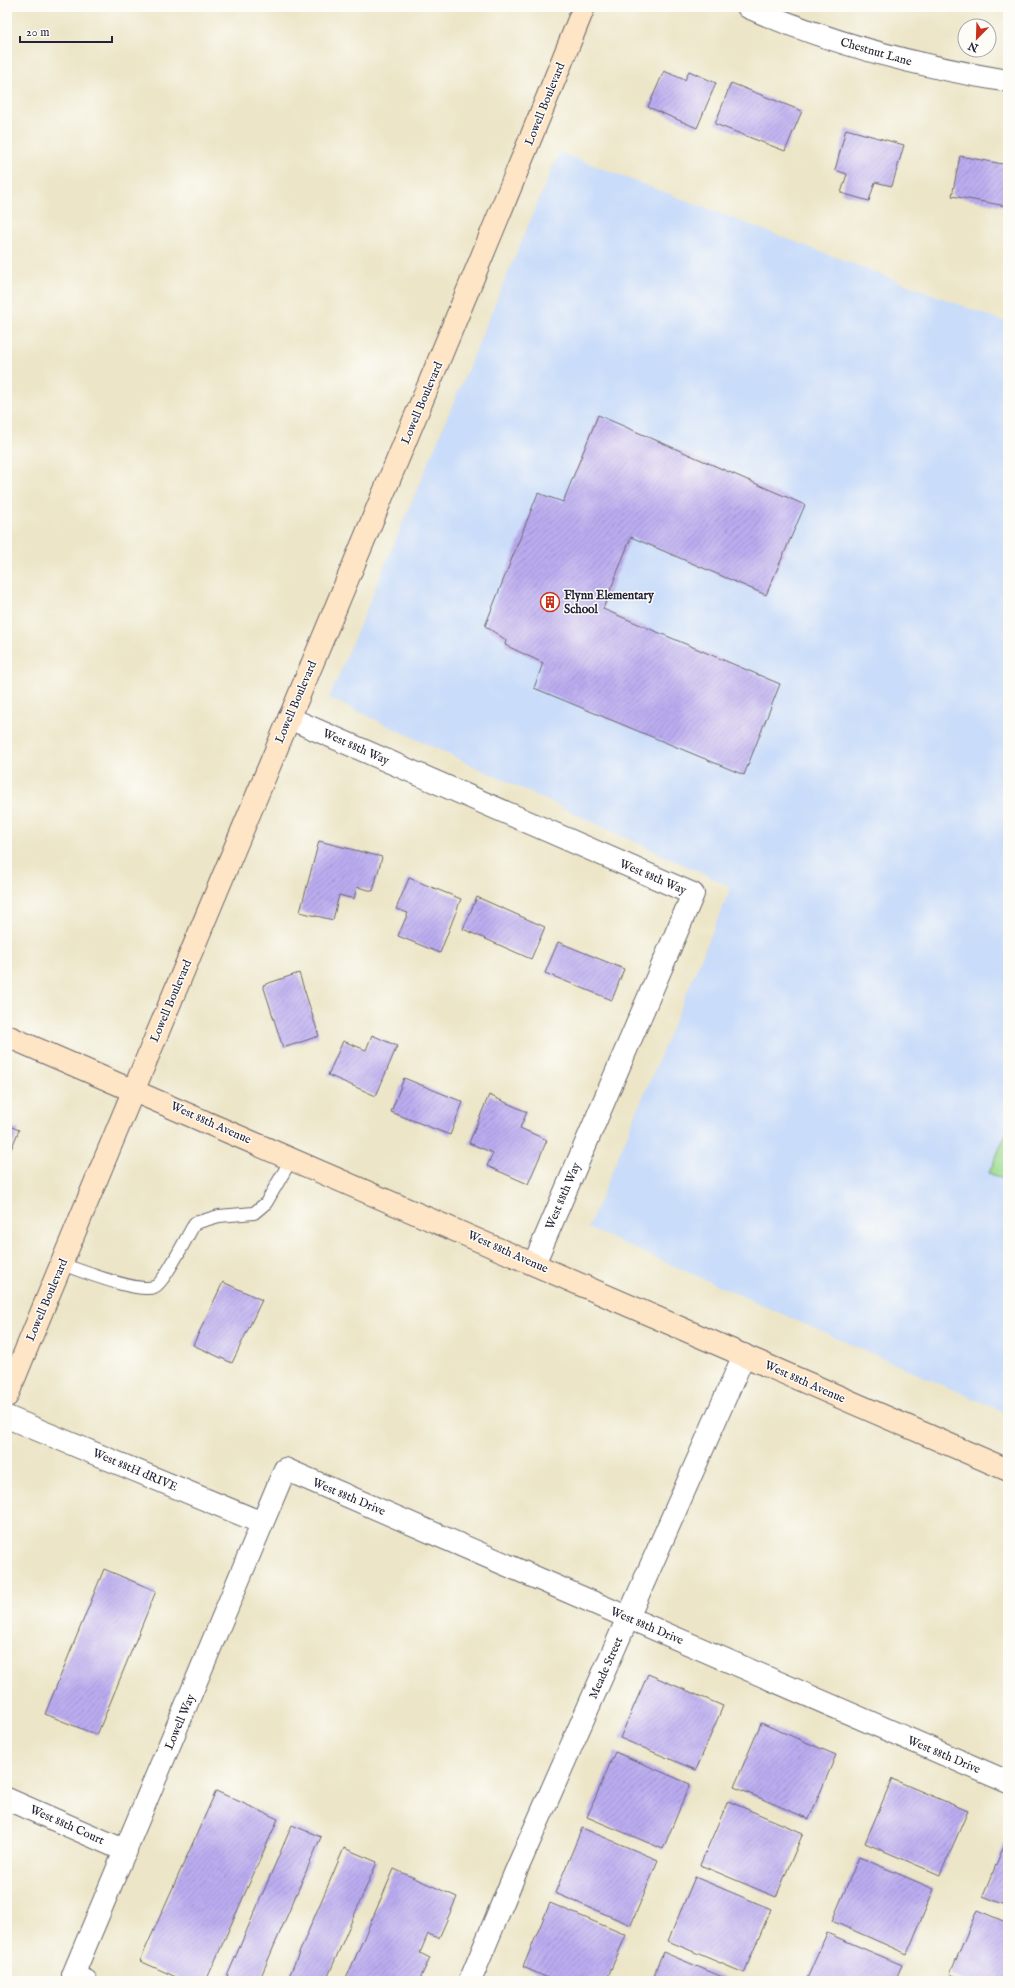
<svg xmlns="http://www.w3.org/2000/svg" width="1015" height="1988" viewBox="0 0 1015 1988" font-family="'IM FELL English',serif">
<defs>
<pattern id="building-hatch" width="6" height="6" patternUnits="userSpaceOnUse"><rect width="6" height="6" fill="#bbacf0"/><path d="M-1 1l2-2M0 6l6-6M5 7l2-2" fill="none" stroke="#988cc4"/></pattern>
</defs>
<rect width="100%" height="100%" fill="#fdfcf7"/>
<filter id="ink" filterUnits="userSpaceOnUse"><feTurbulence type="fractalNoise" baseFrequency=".025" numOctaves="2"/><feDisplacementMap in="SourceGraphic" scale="8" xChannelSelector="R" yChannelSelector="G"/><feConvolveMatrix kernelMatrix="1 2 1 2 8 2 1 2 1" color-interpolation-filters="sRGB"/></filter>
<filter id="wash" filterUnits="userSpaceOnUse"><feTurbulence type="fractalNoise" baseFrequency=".012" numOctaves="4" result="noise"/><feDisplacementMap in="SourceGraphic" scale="16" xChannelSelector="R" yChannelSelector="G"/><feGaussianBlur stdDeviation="0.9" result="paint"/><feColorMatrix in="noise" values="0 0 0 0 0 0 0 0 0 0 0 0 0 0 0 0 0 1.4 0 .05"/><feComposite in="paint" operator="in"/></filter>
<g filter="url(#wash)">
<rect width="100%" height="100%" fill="#ece5c7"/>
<path fill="#c9dcf9" d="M559 152 1008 323V1414L588 1228 731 887 329 698Z"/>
<path fill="#9edc90" stroke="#607f66" d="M1008 1129V1181L989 1173Z"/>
<g id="blocks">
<path fill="url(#building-hatch)" d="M984 7H1008V10H984Z
M664 71 685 80 689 71 716 83 697 128 648 107Z
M731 83 802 111 785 151 715 124Z
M846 129 904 145 892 186 875 182 869 201 841 193 847 174 835 170Z
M960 156 1008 165V194L1006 206 952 196Z
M598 415 805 505 766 595 631 537 603 609 780 684 744 775 534 688 543 663 505 645 506 640 485 626 538 493 563 502Z
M319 841 382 857 373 891 357 887 354 899 339 895 333 920 300 912Z
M409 878 461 899 440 953 398 936 408 913 396 909Z
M477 897 545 927 531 959 463 929Z
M558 942 624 969 612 1000 545 973Z
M299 973 319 1036 283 1048 263 985Z
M372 1035 397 1046 376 1096 328 1075 343 1041 366 1050Z
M404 1078 463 1102 450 1135 391 1112Z
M489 1095 527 1112 520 1128 547 1140 528 1184 487 1166 493 1153 469 1143Z
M7 1125 19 1130 7 1159Z
M223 1282 262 1300 232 1363 193 1345Z
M104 1569 156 1591 97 1735 45 1714Z
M648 1674 723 1706 696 1770 620 1738Z
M761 1723 836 1755 809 1819 734 1787Z
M615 1752 690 1784 663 1849 587 1817Z
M892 1779 968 1811 940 1875 865 1843Z
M216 1791 278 1819 206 1981H185L140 1961Z
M728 1801 803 1833 776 1897 700 1865Z
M292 1825 321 1837 259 1981H225Z
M582 1828 658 1860 631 1925 555 1893Z
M1008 1836V1906L983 1896Z
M344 1848 377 1862 326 1981H287Z
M859 1857 934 1889 907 1954 832 1921Z
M394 1869 457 1897 439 1938 428 1934 420 1953 430 1958 419 1981H345Z
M695 1877 771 1909 744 1973 668 1941Z
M550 1903 626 1935 606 1981H555L523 1967Z
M977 1910 1008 1923V1981H967L950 1974Z
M827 1933 902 1965 895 1981H806Z
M663 1952 732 1981H651Z"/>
</g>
</g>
<g filter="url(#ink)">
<use href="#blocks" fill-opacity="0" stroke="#69666c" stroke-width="1"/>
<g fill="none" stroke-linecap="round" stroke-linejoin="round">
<g stroke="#69666c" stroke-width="14">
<path id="lane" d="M61 1264C80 1270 136 1293 154 1287 164 1284 188 1234 195 1223L219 1216 254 1213 266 1203 292 1158"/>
</g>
<g stroke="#69666c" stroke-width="24">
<path id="street" d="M748 7C831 44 918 66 1008 81
M289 718 693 894 534 1264
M7 1417 262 1523
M7 1799 126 1851
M86 1981 73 1975 285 1469 1008 1782
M470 1981 516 1871 744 1355"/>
</g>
<g stroke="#69666c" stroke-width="24">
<path id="secondary" d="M7 1036 1008 1470
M7 1396C197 932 396 472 584 7"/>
</g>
<use href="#lane" stroke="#fff" stroke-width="12"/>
<use href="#street" stroke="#fff" stroke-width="22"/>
<use href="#secondary" stroke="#fee5c5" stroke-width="22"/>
</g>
</g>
<defs>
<g id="building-ring" transform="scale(1)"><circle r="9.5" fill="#fdfcf7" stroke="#c8321e" stroke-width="1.5"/><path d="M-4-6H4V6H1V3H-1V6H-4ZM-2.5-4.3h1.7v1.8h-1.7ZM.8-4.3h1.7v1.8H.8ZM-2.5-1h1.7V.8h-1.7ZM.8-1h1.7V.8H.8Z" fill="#c8321e"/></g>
</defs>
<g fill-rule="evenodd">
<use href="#building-ring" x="550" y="602"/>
</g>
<g text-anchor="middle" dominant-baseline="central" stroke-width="3" stroke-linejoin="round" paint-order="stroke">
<g font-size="12" fill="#22223b" stroke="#fdfcf7">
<text transform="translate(876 52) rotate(16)">Chestnut Lane</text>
<text transform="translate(545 104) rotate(-68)">Lowell Boulevard</text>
<text transform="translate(422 403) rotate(-67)">Lowell Boulevard</text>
<text transform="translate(296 702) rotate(-67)">Lowell Boulevard</text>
<text transform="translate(356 747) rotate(24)">West 88th Way</text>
<text transform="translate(653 877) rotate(23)">West 88th Way</text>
<text transform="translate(171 1001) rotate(-67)">Lowell Boulevard</text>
<text transform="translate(211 1123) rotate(24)">West 88th Avenue</text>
<text transform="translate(563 1196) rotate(-67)">West 88th Way</text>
<text transform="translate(508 1252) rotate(24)">West 88th Avenue</text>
<text transform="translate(47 1300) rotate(-67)">Lowell Boulevard</text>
<text transform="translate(805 1382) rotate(24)">West 88th Avenue</text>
<text transform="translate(135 1470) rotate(23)">West 88tH dRIVE</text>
<text transform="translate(349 1497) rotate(23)">West 88th Drive</text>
<text transform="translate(647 1626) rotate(23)">West 88th Drive</text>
<text transform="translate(606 1668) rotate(-66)">Meade Street</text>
<text transform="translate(180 1722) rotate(-67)">Lowell Way</text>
<text transform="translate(944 1755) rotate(23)">West 88th Drive</text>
<text transform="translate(67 1825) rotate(24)">West 88th Court</text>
</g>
<g font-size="12" font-weight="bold" fill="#22223b" stroke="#fdfcf7" text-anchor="start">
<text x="564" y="595">Flynn Elementary<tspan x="564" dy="14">School</tspan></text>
</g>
</g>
<rect width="1015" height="1988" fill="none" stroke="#fdfcf7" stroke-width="24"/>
<g transform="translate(977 38) rotate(203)"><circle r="19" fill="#fdfcf7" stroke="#a5a5ac"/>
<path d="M0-3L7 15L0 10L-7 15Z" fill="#c8321e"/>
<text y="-6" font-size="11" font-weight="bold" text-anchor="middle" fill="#22223b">N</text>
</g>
<path d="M20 36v6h92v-6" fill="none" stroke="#22223b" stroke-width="2"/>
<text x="26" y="36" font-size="12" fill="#22223b" stroke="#fdfcf7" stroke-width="3" paint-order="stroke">20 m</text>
</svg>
